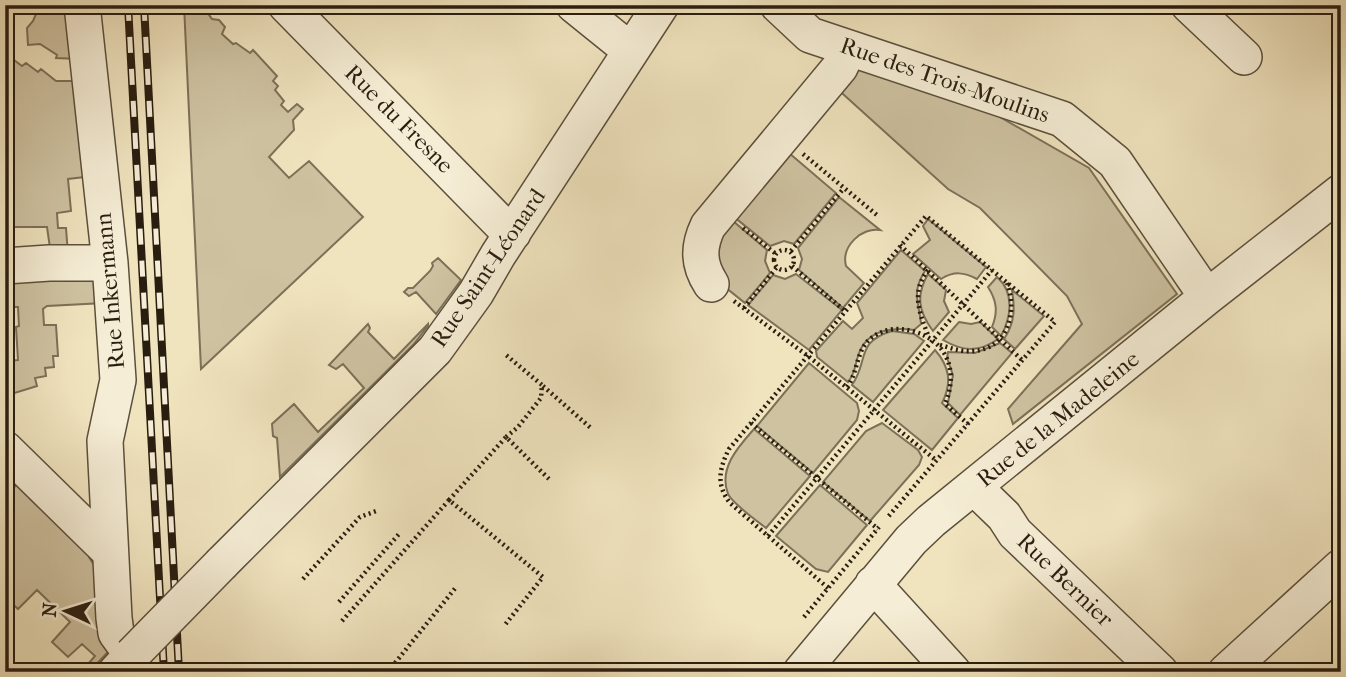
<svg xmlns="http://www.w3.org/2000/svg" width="1346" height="677" viewBox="0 0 1346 677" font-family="'IM FELL French Canon',serif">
<rect width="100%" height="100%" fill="#f0e4bf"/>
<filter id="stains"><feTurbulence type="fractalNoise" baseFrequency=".00286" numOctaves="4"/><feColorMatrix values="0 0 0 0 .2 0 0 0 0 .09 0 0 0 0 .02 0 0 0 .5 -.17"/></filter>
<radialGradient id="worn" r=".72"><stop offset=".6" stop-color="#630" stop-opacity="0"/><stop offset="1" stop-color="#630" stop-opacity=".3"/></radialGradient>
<path fill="#cec2a1" stroke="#7c7058" stroke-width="2" d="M40 5H74L79 59 56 58 57 55 40 44 28 45 27 28 33 21Z
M184 5H209L205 9 212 19 219 20 225 27 222 34 233 44 236 43 250 53 253 50 277 76 273 81 278 86 275 90 284 101 281 105 288 112 297 104 303 109 293 120 294 130 269 157 289 178 309 161 363 217 201 369Z
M10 57 22 66 26 63 38 72 41 69 56 81H79L94 176 68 179 71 211 57 213 58 228H66L68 254 51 255 47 227H11L5 221V63Z
M855 67 965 97 1089 168 1177 294 1013 424 1008 409 1082 324 1067 296 980 208 948 189 833 85Z
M782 147 836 193 794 244 784 241 770 246 728 212Z
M839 197 880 230C862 227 841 246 846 266L864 283 843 308 799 270 802 259 798 248Z
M726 215 767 250 765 261 770 273 745 303 720 283 714 272Z
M928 219 986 267 977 279C964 272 954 271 941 279L913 254 930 240 923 226Z
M901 250 925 271C911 293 919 301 921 324L914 330C890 327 866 330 858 356 855 365 855 374 848 382L817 357 816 351 843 321 852 329 863 318 857 303Z
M438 258 461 280 436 314 416 292 409 296 404 292 408 288H413L430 271 433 266 432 263Z
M102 271 104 303 47 306 43 309 44 325H56L58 356H53L54 367 45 368 46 376 35 378 37 386 5 396V361L18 360 16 327 19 326 18 307H5V276Z
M796 274 842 310 809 350 748 305 773 275 785 279Z
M928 274 946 290 944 301 949 312 933 331C918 311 916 295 928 274Z
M997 277C1015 293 1011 317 1001 336L992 327C998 312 997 301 988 287Z
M1012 290 1044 316 1015 349 1004 339C1015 323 1015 308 1012 290Z
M959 322 971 324 980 322 998 339C979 353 962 351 943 340Z
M368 324 370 328 368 332 394 359 428 324V326L413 345 280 477 277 438 273 436 272 424 294 404 318 432 364 388 343 364 336 369 329 365Z
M892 331 914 334 924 341 873 402 852 385C869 361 855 342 892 331Z
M1000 343 1012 353 960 415 948 403 953 375 947 358 948 352 975 353Z
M935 350C950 367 952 383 942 403L958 418 932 450 883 410Z
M809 363 857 403 859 411 857 420 813 473 757 426Z
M882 423 918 450 922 457 919 465 870 521 823 482 866 431Z
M754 429 810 476 766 528C757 521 733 504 728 494 718 468 739 446 754 429Z
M19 482C34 512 70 528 97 546L89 557 102 578 109 651 89 672 82 671 95 656 82 644 68 657 52 642 70 622 37 590 18 609 5 597V497Z
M820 485 867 525 828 572 816 569 776 536Z"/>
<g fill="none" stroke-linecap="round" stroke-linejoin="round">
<g stroke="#5b4f3c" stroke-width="38">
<path id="minor" d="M82 5 110 263 118 380 105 441 114 618 116 633 132 655 116 672
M286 5 503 226 513 233
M574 5 631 51
M778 5 810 35 1062 119 1115 162 1207 297
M1189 5 1244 57
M5 266 49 263H110
M711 284C698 264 698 247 708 226L840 67 849 48
M5 449 110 552
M974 487 1004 516 1015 533 1160 672
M222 563 435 350 476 293 498 255 661 5
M873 584 953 672
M801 672 911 540 931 521 1207 297 1341 192
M1226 672 1341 567"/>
</g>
<path stroke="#291d10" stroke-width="4.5" stroke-dasharray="2 3.5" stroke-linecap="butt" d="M803 154 878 216
M743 228 776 254
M900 245 1022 360
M774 260a10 10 0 1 1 20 0a10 10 0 1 1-20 0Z
M791 251 844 188
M792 266 845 311
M928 270C911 292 919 312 928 335
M734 301 808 356 937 461
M744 308 777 267
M940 345C951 348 961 352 973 351 1008 349 1018 312 1007 283
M543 386 592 429
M847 387C858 373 856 351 870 339 882 329 897 327 912 331 947 340 959 371 945 404L968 424
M751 423 878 529
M506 437 518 427 541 398 542 385 506 355
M449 500 506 437 549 479
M768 536 992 270
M303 579 360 517 379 510
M828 588 730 503C716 485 719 469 729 449L926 216 1055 322 887 518
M339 602 399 534
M804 617 879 527
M342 621 449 500 543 577 504 626
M395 663 457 586"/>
<use href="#minor" stroke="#f5edd5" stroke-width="35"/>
<g stroke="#291d10" stroke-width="8">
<path id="rail" d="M128 5 164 672
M144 5 179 672"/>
</g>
<use href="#rail" stroke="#f5edd5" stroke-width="5" stroke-dasharray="16" stroke-linecap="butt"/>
<g stroke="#5b4f3c" stroke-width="38" stroke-linecap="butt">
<path id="minor-bridge" d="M132 655 222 563"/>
</g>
<use href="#minor-bridge" stroke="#f5edd5" stroke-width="35"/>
</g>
<g text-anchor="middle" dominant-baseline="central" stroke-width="7" stroke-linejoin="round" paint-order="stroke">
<g font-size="23" fill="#291d10" stroke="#f5edd5">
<text transform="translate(945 80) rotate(19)">Rue des Trois-Moulins</text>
<text transform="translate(399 119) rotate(45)">Rue du Fresne</text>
<text transform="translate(488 268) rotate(-56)">Rue Saint-Léonard</text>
<text transform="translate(110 291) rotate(-95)">Rue Inkermann</text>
<text transform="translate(1058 419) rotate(-39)">Rue de la Madeleine</text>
<text transform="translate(1065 580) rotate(44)">Rue Bernier</text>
</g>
</g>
<rect width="1346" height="677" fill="none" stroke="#f0e4bf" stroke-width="28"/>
<rect x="7" y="7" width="1332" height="663" fill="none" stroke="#291d10" stroke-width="3.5"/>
<rect x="14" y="14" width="1318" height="649" fill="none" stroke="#291d10" stroke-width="2"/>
<g transform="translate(66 611) rotate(274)" stroke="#f5edd5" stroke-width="5" paint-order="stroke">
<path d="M0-5L12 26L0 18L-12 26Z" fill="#291d10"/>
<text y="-10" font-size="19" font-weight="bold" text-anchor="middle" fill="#291d10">N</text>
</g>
<rect width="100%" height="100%" filter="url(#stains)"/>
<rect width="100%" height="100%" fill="url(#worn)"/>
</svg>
